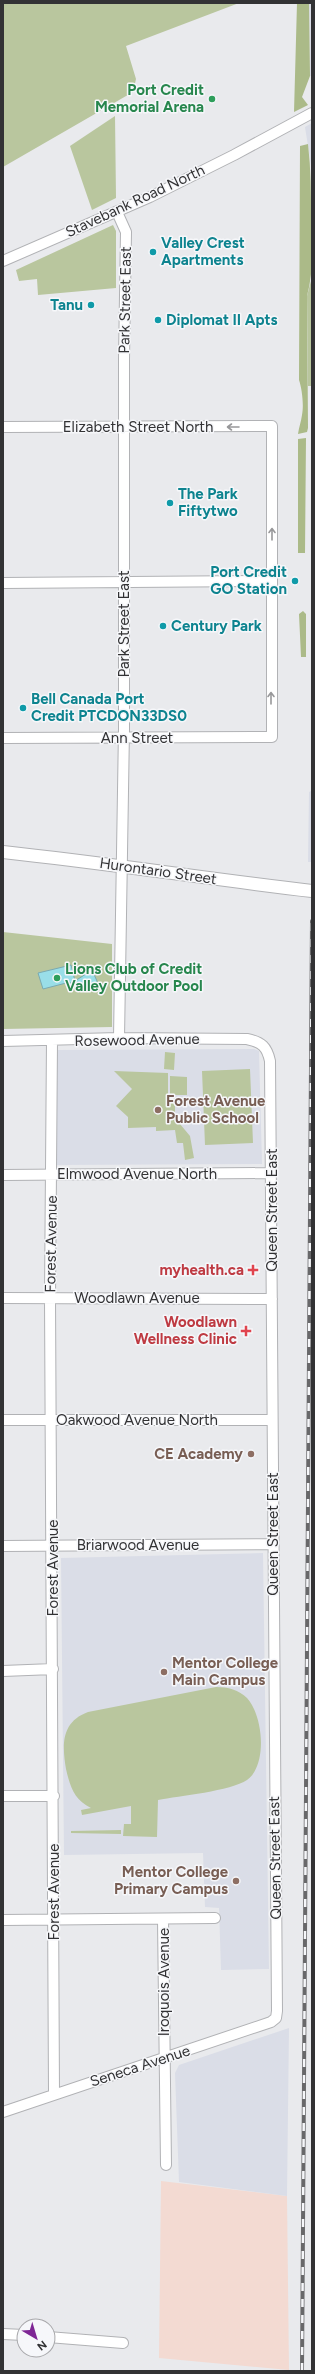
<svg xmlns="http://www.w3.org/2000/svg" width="315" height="2374" viewBox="0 0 315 2374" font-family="Figtree,sans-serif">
<rect width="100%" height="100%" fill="#e9eaed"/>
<path fill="#f3dad2" d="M161 2181 287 2196 289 2370 159 2358Z"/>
<path fill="#dadde7" d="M309 3H312V76H310Z
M312 123V250L311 165 305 127Z
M312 631V862H308L309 792 311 791Z
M254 1049 259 1051 262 1164 56 1165 55 1056 58 1050Z
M263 1553 269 1969 221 1970 219 1908 205 1907 203 1853 64 1855 61 1558Z
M289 2028 287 2196 179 2182 175 2073 179 2065Z"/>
<path fill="#b9c69e" d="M3 3H239L126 46 136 79 133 92 3 167Z
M115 116 116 198 92 210 70 146Z
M113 225 116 231V288L38 295 37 279 19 281 16 270Z
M312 277V386H308L307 296Z
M3 932 112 944V1027L3 1029Z
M165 1052 175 1053 174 1070 164 1069Z
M250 1069 253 1143 205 1145 202 1071Z
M114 1071 168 1073V1097L175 1098V1118L190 1136 194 1158 185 1160 183 1143H177L175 1130 156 1131V1127L128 1128V1117L116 1106 132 1089Z
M170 1076 187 1077V1095H170Z
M216 1687C228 1687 239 1690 247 1698 263 1715 268 1765 247 1780 231 1791 179 1796 158 1800L157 1837 123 1836 124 1824H131V1806L82 1815 81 1810 91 1808C74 1800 70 1786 66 1769 62 1745 61 1722 88 1712Z
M121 1830V1834L71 1833V1831Z"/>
<path fill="#abba88" d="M297 3H309L310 76 302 97 308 105 294 112Z
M308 144C311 169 311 194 311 219 312 245 314 270 307 296L308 428 307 432 298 434C299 427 301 422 302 415 304 405 302 389 299 380L300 146Z
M306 438 305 553H298V439Z
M303 611 306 614V657H301L299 614Z"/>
<path fill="#99dee8" stroke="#7aaab2" d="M71 965 75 981 92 970 97 981V988H70V982L43 989 38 973Z"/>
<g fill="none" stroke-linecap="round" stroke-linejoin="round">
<g stroke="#b1b2b5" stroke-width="12">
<path id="minor" d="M117 212 126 232 124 359V729L119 1038
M3 261 150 197 234 155 312 113
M3 427 272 426V737L3 738
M3 583 271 581
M3 1041 119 1038 247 1039C262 1042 267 1047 270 1061 275 1378 272 1695 277 2011L276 2018 271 2022 3 2112
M52 1041 50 1298 54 2094
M3 1175 272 1173
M3 1298 272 1299
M3 1420H272
M3 1546 273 1544
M3 1671 53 1669
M3 1796H54
M163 1919 166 2165
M3 1920 215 1918
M3 2334 24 2335
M48 2337 123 2343"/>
</g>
<g stroke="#b1b2b5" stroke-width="14">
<path id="major" d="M3 852C106 863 209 879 312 891"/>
</g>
<use href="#minor" stroke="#fff" stroke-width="10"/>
<use href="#major" stroke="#fff" stroke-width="12"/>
<g stroke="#68686a" stroke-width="4">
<path id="rail" d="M302 2371 312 921"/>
</g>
<use href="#rail" stroke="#f6f7fa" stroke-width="2.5" stroke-dasharray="8" stroke-linecap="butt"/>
</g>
<defs><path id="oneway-shaft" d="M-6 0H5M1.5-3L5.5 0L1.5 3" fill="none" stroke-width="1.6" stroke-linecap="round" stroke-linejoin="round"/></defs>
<g stroke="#98989a">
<use href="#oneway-shaft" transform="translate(233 427) rotate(180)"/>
<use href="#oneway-shaft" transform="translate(272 534) rotate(-90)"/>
<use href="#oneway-shaft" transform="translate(271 698) rotate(-90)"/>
</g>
<g fill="#2e9e5b" stroke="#f6f7fa" stroke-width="1.5">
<circle cx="212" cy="99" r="4"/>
<circle cx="57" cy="978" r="4"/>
</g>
<g fill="#0f9aa8" stroke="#f6f7fa" stroke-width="1.5">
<circle cx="153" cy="252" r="4"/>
<circle cx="91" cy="305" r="4"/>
<circle cx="158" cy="320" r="4"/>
<circle cx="170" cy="503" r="4"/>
<circle cx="295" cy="581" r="4"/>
<circle cx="163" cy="626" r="4"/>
<circle cx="23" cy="708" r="4"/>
</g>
<g fill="#8d6e63" stroke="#f6f7fa" stroke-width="1.5">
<circle cx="158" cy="1110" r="4"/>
<circle cx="251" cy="1454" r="4"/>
<circle cx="164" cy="1672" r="4"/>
<circle cx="236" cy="1881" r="4"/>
</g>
<g fill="#e0444e" stroke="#f6f7fa" stroke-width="1.5">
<path d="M251 1264h4v4h4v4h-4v4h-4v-4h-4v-4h4z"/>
<path d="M244 1325h4v4h4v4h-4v4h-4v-4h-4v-4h4z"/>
</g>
<g text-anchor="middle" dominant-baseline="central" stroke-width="3" stroke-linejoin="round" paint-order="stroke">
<g font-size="15" font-weight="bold" fill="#27864d" stroke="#f6f7fa" text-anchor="end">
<text x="204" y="90">Port Credit<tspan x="204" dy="17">Memorial Arena</tspan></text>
<text x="65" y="969" text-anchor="start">Lions Club of Credit<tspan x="65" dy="17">Valley Outdoor Pool</tspan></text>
</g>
<g font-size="15" fill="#323234" stroke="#f6f7fa">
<text transform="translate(135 201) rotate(-25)">Stavebank Road North</text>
<text transform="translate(125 300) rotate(-89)">Park Street East</text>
<text x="138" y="427">Elizabeth Street North</text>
<text transform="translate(124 624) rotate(-90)">Park Street East</text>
<text x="137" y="738">Ann Street</text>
<text transform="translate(158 871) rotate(8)">Hurontario Street</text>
<text transform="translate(137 1040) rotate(-1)">Rosewood Avenue</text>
<text x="137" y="1174">Elmwood Avenue North</text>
<text transform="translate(272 1210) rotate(-90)">Queen Street East</text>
<text transform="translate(51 1244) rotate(-89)">Forest Avenue</text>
<text x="137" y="1298">Woodlawn Avenue</text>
<text x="137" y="1420">Oakwood Avenue North</text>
<text transform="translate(273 1534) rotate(-90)">Queen Street East</text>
<text x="138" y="1545">Briarwood Avenue</text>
<text transform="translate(53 1568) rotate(-90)">Forest Avenue</text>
<text transform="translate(275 1858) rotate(-91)">Queen Street East</text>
<text transform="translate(54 1892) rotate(-90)">Forest Avenue</text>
<text transform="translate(164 1982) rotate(-90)">Iroquois Avenue</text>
<text transform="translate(140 2066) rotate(-18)">Seneca Avenue</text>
</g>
<g font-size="15" font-weight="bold" fill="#0d838f" stroke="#f6f7fa" text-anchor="start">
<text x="161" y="243">Valley Crest<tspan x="161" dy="17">Apartments</tspan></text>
<text x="83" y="305" text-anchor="end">Tanu</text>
<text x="166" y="320">Diplomat II Apts</text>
<text x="178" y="494">The Park<tspan x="178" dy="17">Fiftytwo</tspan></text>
<text x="287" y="572" text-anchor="end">Port Credit<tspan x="287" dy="17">GO Station</tspan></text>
<text x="171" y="626">Century Park</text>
<text x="31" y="699">Bell Canada Port<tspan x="31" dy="17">Credit PTCDON33DS0</tspan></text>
</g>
<g font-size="15" font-weight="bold" fill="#785e54" stroke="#f6f7fa" text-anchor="start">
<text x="166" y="1101">Forest Avenue<tspan x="166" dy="17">Public School</tspan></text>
<text x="243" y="1454" text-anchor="end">CE Academy</text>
<text x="172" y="1663">Mentor College<tspan x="172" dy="17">Main Campus</tspan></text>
<text x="228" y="1872" text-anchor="end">Mentor College<tspan x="228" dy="17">Primary Campus</tspan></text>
</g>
<g font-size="15" font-weight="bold" fill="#be3a42" stroke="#f6f7fa" text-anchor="end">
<text x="244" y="1270">myhealth.ca</text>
<text x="237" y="1322">Woodlawn<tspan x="237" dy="17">Wellness Clinic</tspan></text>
</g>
</g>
<rect width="315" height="2374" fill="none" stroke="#323234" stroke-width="8"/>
<g transform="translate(36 2338) rotate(142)"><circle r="19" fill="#f6f7fa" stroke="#a8a8ab"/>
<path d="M0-3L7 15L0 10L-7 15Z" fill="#7e2695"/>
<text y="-6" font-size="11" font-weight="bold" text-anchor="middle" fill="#323234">N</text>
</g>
</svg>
